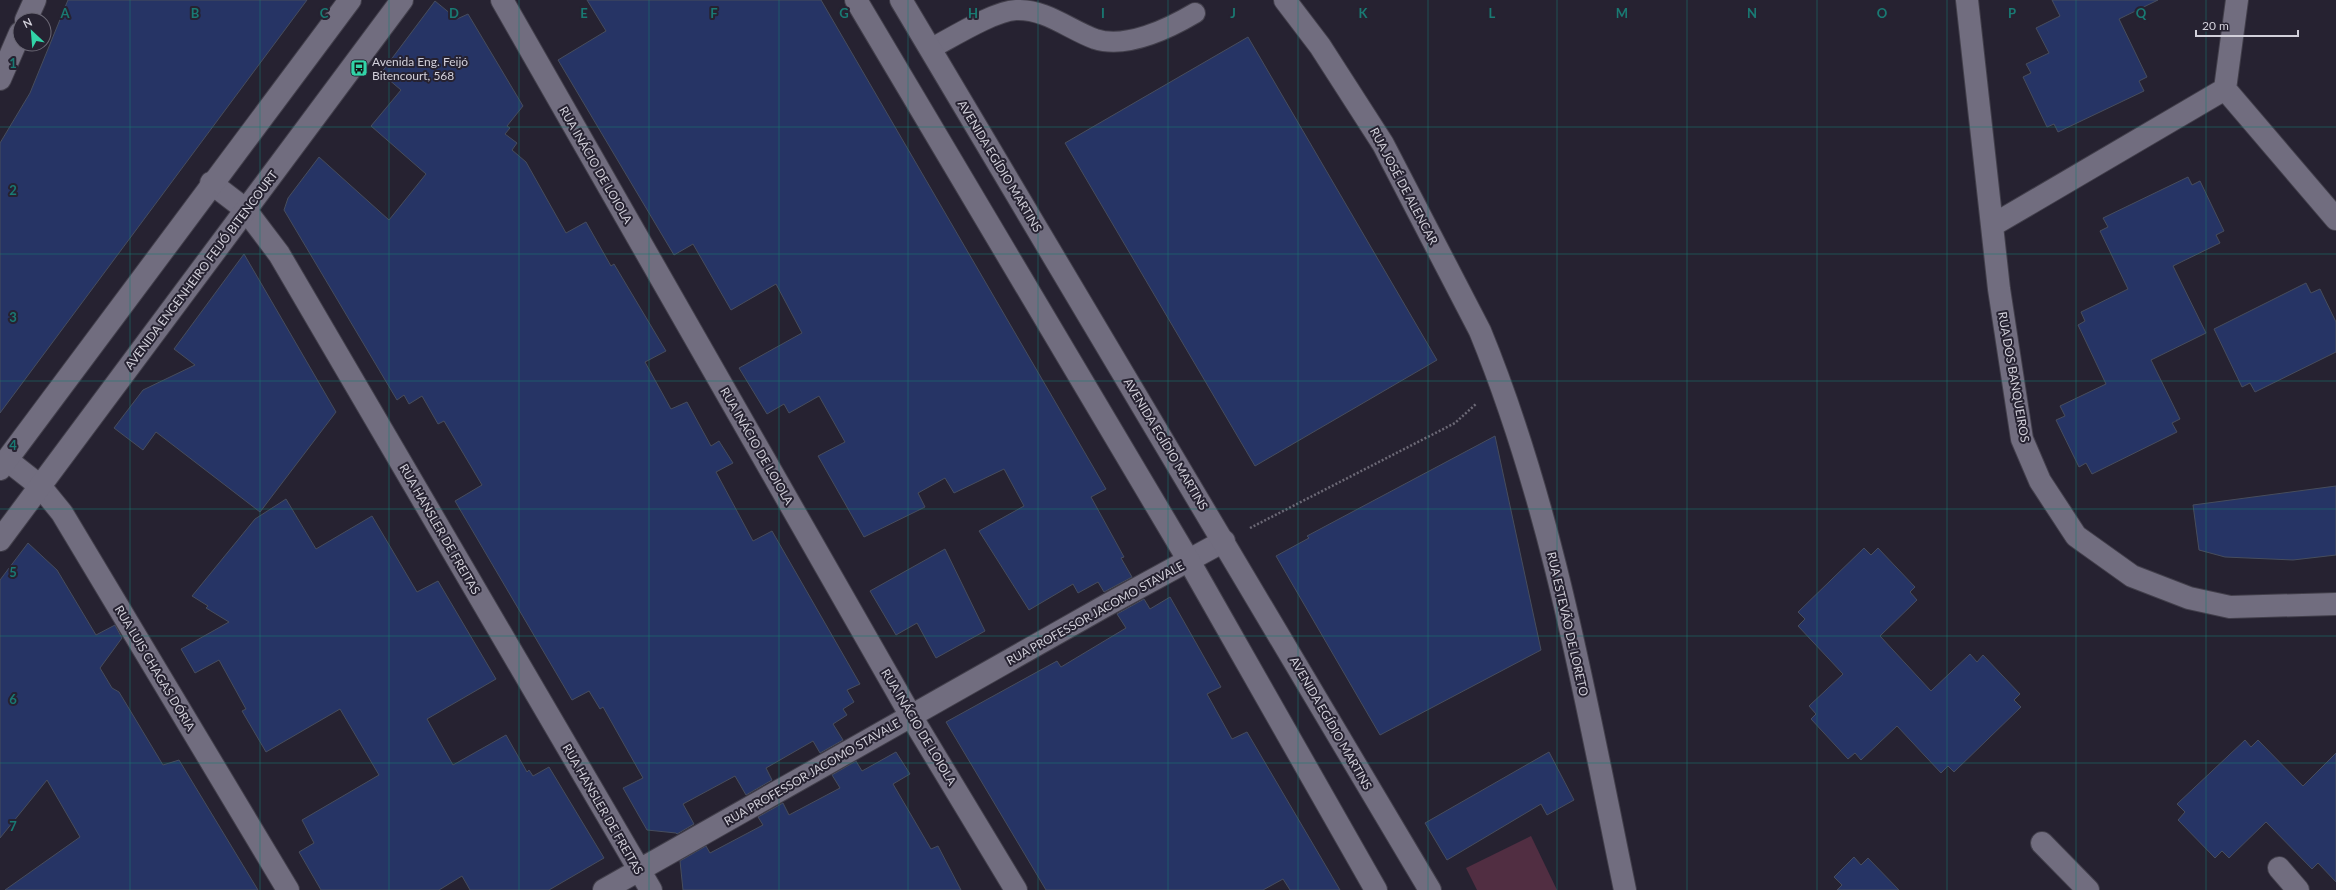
<svg xmlns="http://www.w3.org/2000/svg" width="2336" height="890" viewBox="0 0 2336 890" font-family="Lato,sans-serif">
<rect width="100%" height="100%" fill="#262231"/>
<path fill="#512e42" d="M1531 836 1557 890H1477L1466 868Z"/>
<path fill="#263465" stroke="#474d5d" d="M68 0H307L0 413V143L30 93Z
M587 0H821L1106 489 1091 497 1124 557 1121 558 1132 577 1104 592 1098 582 1078 593 1073 584 1029 610 979 531 1024 506 1004 469 954 493 945 478 918 493 925 507 864 537 818 456 845 442 819 396 789 413 784 404 767 414 739 368 802 333 776 284 731 310 693 244 674 255 558 60 606 31Z
M2052 0H2158L2119 19 2147 77 2139 81 2144 91 2058 132 2054 124 2047 127 2023 77 2031 73 2026 64 2049 53 2036 28 2060 16Z
M435 1 457 19 468 14 523 106 507 126 510 128 505 134 517 143 512 150 526 162 566 233 586 222 611 266 614 264 666 351 645 362 671 409 687 402 711 446 719 441 733 463 716 472 753 541 772 531 860 684 847 690 854 702 843 709 847 715 833 724 843 740 820 753 813 741 766 768 772 780 746 795 735 776 683 804 694 824 677 834 676 833 647 830 623 788 643 778 603 707 600 709 589 691 572 700 455 501 482 485 444 421 438 424 422 396 409 404 404 395 397 400 284 210 288 198 319 157 389 220 426 174 371 126 401 90 381 73Z
M1248 37 1437 360 1255 466 1065 143Z
M2188 177 2192 185 2200 181 2224 231 2216 235 2220 243 2173 266 2206 333 2151 360 2180 419 2172 423 2177 432 2092 474 2086 463 2079 467 2056 420 2065 416 2060 406 2106 384 2078 325 2085 321 2081 312 2128 289 2100 231 2108 227 2103 218Z
M244 254 336 412 260 512 156 432 143 450 114 428 143 390 195 365 174 349Z
M2306 283 2311 293 2320 289 2336 322V352L2255 392 2250 383 2242 387 2214 329Z
M1495 436 1541 650 1380 735 1276 556 1309 538 1307 536Z
M2336 486V555L2293 560 2225 557 2199 550 2193 505Z
M286 499 316 549 372 516 417 592 438 581 496 679 427 719 453 765 506 735 527 772 529 770 533 776 549 767 604 858 549 890H470L462 876 439 890H321L299 852 314 843 302 820 379 775 340 709 266 752 242 711 246 709 219 660 195 673 181 649 229 622 206 608 208 606 192 596 255 519Z
M28 543 57 570 96 635 115 625 122 638 100 668 112 688 119 692 163 765 179 760 258 890H5L80 837 47 780 0 838V580Z
M1864 548 1871 555 1878 548 1915 587 1910 592 1917 600 1880 636 1931 691 1970 654 1977 662 1983 655 2020 694 2014 700 2021 707 1954 772 1948 766 1941 773 1897 726 1861 760 1855 753 1848 759 1811 719 1816 714 1809 706 1843 674 1798 626 1805 619 1798 612Z
M945 549 985 631 936 658 917 623 896 635 870 591Z
M1170 597 1221 687 1207 694 1232 739 1247 732 1340 890H1290L1283 879 1263 890H1046L946 722 1057 661 1061 667 1126 628 1117 614 1144 599 1150 609Z
M2245 740 2251 747 2258 740 2303 786 2336 753V882L2318 863 2312 869 2266 822 2229 858 2222 851 2215 858 2178 820 2185 812 2177 804Z
M896 752 910 774 893 784 931 849 938 846 961 890H683L680 861 706 846 710 853 763 825 758 817 783 803 789 815 840 788 832 775 856 761 862 771Z
M1549 752 1574 800 1547 815 1541 804 1447 860 1425 823Z
M1854 857 1861 865 1868 858 1899 890H1837L1842 885 1834 877Z"/>
<g fill="none" stroke-linecap="round" stroke-linejoin="round">
<g stroke="#423f4b" stroke-width="22">
<path id="service" d="M930 49C951 38 994 11 1016 10 1046 9 1068 29 1095 39 1126 49 1168 29 1195 13"/>
</g>
<g stroke="#423f4b" stroke-width="24">
<path id="minor" d="M502 0 911 716 1016 890
M1285 0 1320 46 1383 144 1480 331C1553 509 1586 702 1625 890
M1967 0 1999 289 2022 439 2040 481 2076 536 2132 576 2189 598 2230 607 2336 604
M2237 0 2225 89 2336 219
M211 183 245 209 279 254 651 890
M1993 225 2225 89
M7 460 40 486 62 513 288 890
M2042 843 2088 890
M2279 868 2298 890
M604 890 1105 606 1224 541"/>
</g>
<g stroke="#423f4b" stroke-width="24">
<path id="tertiary" d="M26 20 35 0
M0 79 20 33"/>
</g>
<g stroke="#423f4b" stroke-width="24">
<path id="secondary" d="M856 0 1189 561 1376 890
M901 0 1430 890
M0 469 350 0
M0 540 402 0"/>
</g>
<path stroke="#6c6976" stroke-width="2.5" stroke-dasharray="2 2" stroke-linecap="butt" d="M1250 528 1455 423 1476 404"/>
<use href="#service" stroke="#716d7f" stroke-width="20"/>
<use href="#minor" stroke="#716d7f" stroke-width="22"/>
<use href="#tertiary" stroke="#716d7f" stroke-width="22"/>
<use href="#secondary" stroke="#716d7f" stroke-width="22"/>
</g>
<path fill="none" stroke="#197a73" stroke-width="1" stroke-opacity="0.55" d="M130 0V890M260 0V890M389 0V890M519 0V890M649 0V890M779 0V890M908 0V890M1038 0V890M1168 0V890M1298 0V890M1428 0V890M1557 0V890M1687 0V890M1817 0V890M1947 0V890M2076 0V890M2206 0V890M0 127H2336M0 254H2336M0 381H2336M0 509H2336M0 636H2336M0 763H2336"/>
<defs>
<g id="bus-square" transform="scale(0.9)"><rect x="-9" y="-9" width="18" height="18" rx="4" fill="#32d4a8" stroke="#262231"/><path d="M-5-6H5V4H4V6H2V4H-2V6H-4V4H-5ZM-3.5-4V0h7V-4ZM-3.5 1.2v1.5H-2V1.2ZM2 1.2v1.5H3.5V1.2Z" fill="#111"/></g>
</defs>
<g fill-rule="evenodd">
<use href="#bus-square" x="359" y="68"/>
</g>
<g text-anchor="middle" dominant-baseline="central" stroke-width="4" stroke-linejoin="round" paint-order="stroke">
<g font-size="12" fill="#d2d0da" stroke="#262231" text-anchor="start">
<text x="372" y="61">Avenida Eng. Feijó<tspan x="372" dy="14">Bitencourt, 568</tspan></text>
</g>
<g font-size="12" fill="#d2d0da" stroke="#262231">
<text transform="translate(596 165) rotate(60)">RUA INÁCIO DE LOIOLA</text>
<text transform="translate(1000 166) rotate(59)">AVENIDA EGÍDIO MARTINS</text>
<text transform="translate(1404 186) rotate(62)">RUA JOSÉ DE ALENCAR</text>
<text transform="translate(201 270) rotate(-53)">AVENIDA ENGENHEIRO FEIJÓ BITENCOURT</text>
<text transform="translate(2014 377) rotate(80)">RUA DOS BANQUEIROS</text>
<text transform="translate(1166 444) rotate(59)">AVENIDA EGÍDIO MARTINS</text>
<text transform="translate(757 446) rotate(60)">RUA INÁCIO DE LOIOLA</text>
<text transform="translate(440 529) rotate(60)">RUA HANSLER DE FREITAS</text>
<text transform="translate(1095 613) rotate(-29)">RUA PROFESSOR JACOMO STAVALE</text>
<text transform="translate(1568 624) rotate(77)">RUA ESTEVÃO DE LORETO</text>
<text transform="translate(155 668) rotate(59)">RUA LUIS CHAGAS DÓRIA</text>
<text transform="translate(1331 723) rotate(60)">AVENIDA EGÍDIO MARTINS</text>
<text transform="translate(919 727) rotate(59)">RUA INÁCIO DE LOIOLA</text>
<text transform="translate(812 772) rotate(-30)">RUA PROFESSOR JACOMO STAVALE</text>
<text transform="translate(603 809) rotate(60)">RUA HANSLER DE FREITAS</text>
</g>
</g>
<g font-size="13" text-anchor="middle" font-weight="bold" fill="#197a73" stroke="#262231" stroke-width="4" stroke-linejoin="round" paint-order="stroke">
<text x="65" y="18">A</text>
<text x="195" y="18">B</text>
<text x="324" y="18">C</text>
<text x="454" y="18">D</text>
<text x="584" y="18">E</text>
<text x="714" y="18">F</text>
<text x="844" y="18">G</text>
<text x="973" y="18">H</text>
<text x="1103" y="18">I</text>
<text x="1233" y="18">J</text>
<text x="1363" y="18">K</text>
<text x="1492" y="18">L</text>
<text x="1622" y="18">M</text>
<text x="1752" y="18">N</text>
<text x="1882" y="18">O</text>
<text x="2012" y="18">P</text>
<text x="2141" y="18">Q</text>
<text x="13" y="68">1</text>
<text x="13" y="195">2</text>
<text x="13" y="322">3</text>
<text x="13" y="450">4</text>
<text x="13" y="577">5</text>
<text x="13" y="704">6</text>
<text x="13" y="831">7</text>
</g>
<g transform="translate(32 32) rotate(334)"><circle r="19" fill="#262231" stroke="#6b6875"/>
<path d="M0-3L7 15L0 10L-7 15Z" fill="#32d4a8"/>
<text y="-6" font-size="11" font-weight="bold" text-anchor="middle" fill="#d2d0da">N</text>
</g>
<path d="M2196 30v6h102v-6" fill="none" stroke="#d2d0da" stroke-width="2"/>
<text x="2202" y="30" font-size="12" fill="#d2d0da" stroke="#262231" stroke-width="3" paint-order="stroke">20 m</text>
</svg>
